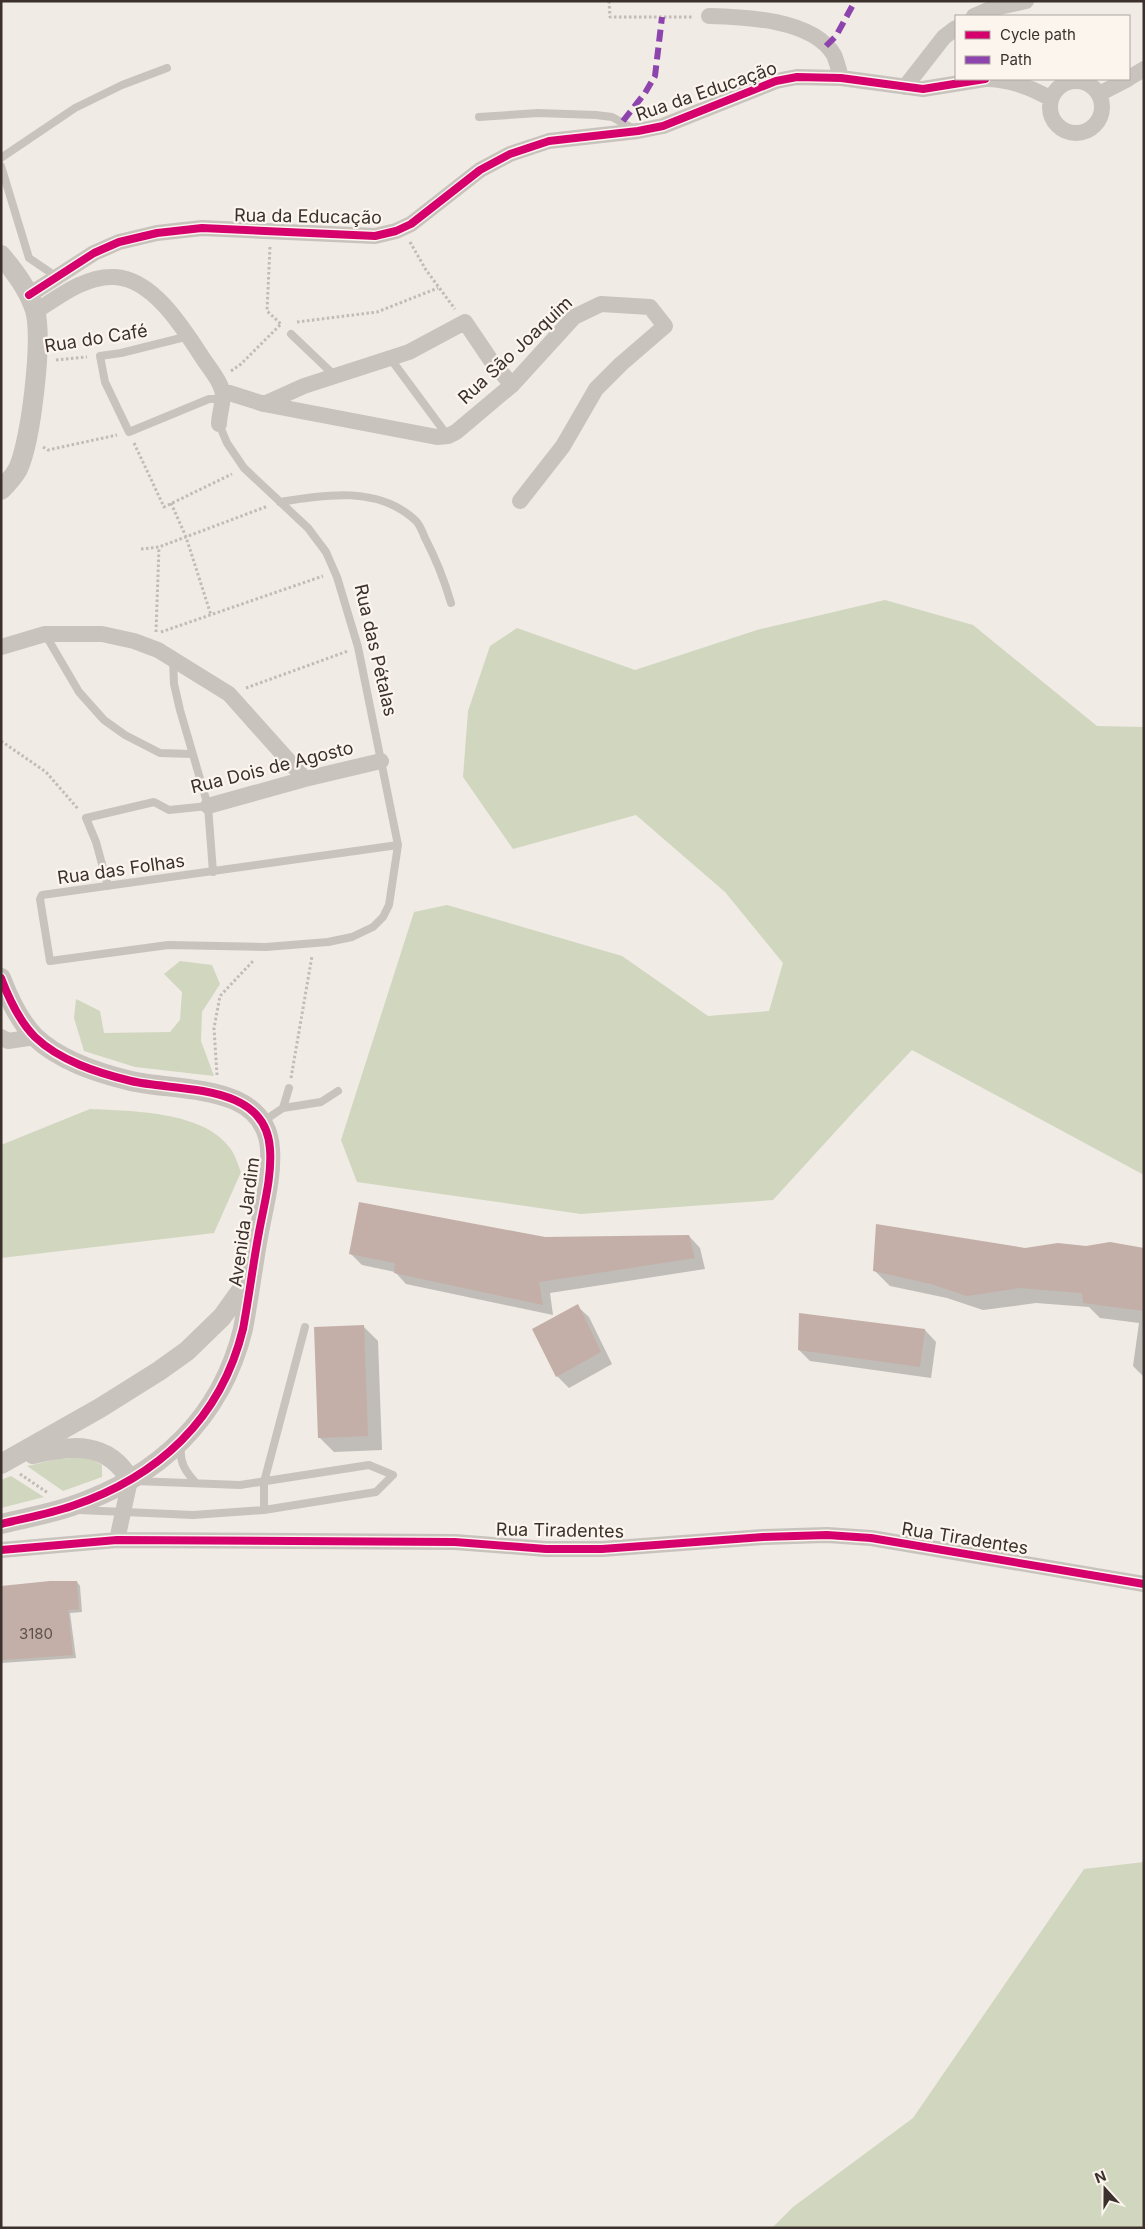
<svg xmlns="http://www.w3.org/2000/svg" width="1145" height="2229" viewBox="0 0 1145 2229" font-family="Inter,sans-serif">
<rect width="100%" height="100%" fill="#f0ebe5"/>
<path fill="#d1d6bf" d="M885 600 973 625 1097 726 1144 727V1175L912 1050 857 1108 773 1200 581 1214 357 1182 341 1140 414 912 447 905 622 956 708 1016 769 1011 783 963 725 892 636 815 513 849 463 777 468 711 490 646 517 628 635 670 757 630Z
M180 961 212 965 220 984 202 1012 201 1041 214 1076 135 1067 84 1051 74 1018 76 999 100 1011 104 1033 170 1032 180 1020 182 992 164 974Z
M90 1109C132 1111 203 1111 230 1148 235 1154 238 1165 241 1172L214 1233 1 1258V1145Z
M88 1457 102 1465V1477L63 1491 27 1466 59 1459Z
M11 1476 44 1497 1 1508V1480Z
M1144 1862V2228H772L793 2207 913 2118 1084 1869Z"/>
<path fill="#0003" d="M689 1236 700 1248 705 1269 550 1293 553 1315 406 1284 395 1272 362 1265 351 1254 545 1238Z
M1086 1247 1144 1249V1377L1133 1366 1139 1323 1100 1318 1089 1307 1036 1303 983 1310 947 1298 890 1286 875 1271 1025 1249Z
M577 1306 589 1317 612 1364 569 1388 557 1376Z
M363 1326 378 1341 382 1450 334 1452 319 1437Z
M925 1330 936 1342 931 1378 810 1361 799 1350Z
M77 1582 80 1586 82 1612 70 1613 76 1658 1 1663V1587Z"/>
<path fill="#c3afa7" d="M359 1202 545 1237 689 1235 695 1258 539 1282 543 1305 394 1273 395 1263 349 1254Z
M876 1224 1025 1248 1058 1243 1086 1246 1110 1242 1144 1248V1311L1083 1303 1082 1293 1020 1288 967 1296 931 1284 873 1271Z
M578 1304 601 1352 556 1377 532 1329Z
M799 1313 925 1329 920 1367 798 1350Z
M364 1325 368 1436 318 1438 314 1327Z
M50 1581H77L79 1609 68 1610 73 1655 1 1660V1586Z"/>
<g fill="none" stroke-linecap="round" stroke-linejoin="round">
<path stroke="#c2bbb6" stroke-width="3" stroke-dasharray="2.5 2.5" stroke-linecap="butt" d="M609 1 610 17H693
M410 242 426 270 455 309
M270 247 267 311 282 325
M297 322 377 312 438 288
M56 360 87 357
M231 371 241 364 281 324
M134 443 164 507 232 474
M43 447 48 450 117 435
M171 503 186 537 211 615
M141 549 159 547 268 506
M156 632 159 547
M161 632 323 576
M246 688 348 651
M1 741 46 772 79 810
M217 1075 214 1028 220 996 254 960
M291 1078 312 956
M20 1474 48 1493"/>
<path stroke="#c9c3be" stroke-width="8" d="M479 117 538 113 596 115 612 117 634 129
M1 158 75 108 122 85 167 68
M1 166 29 258 57 277
M291 334 335 376
M189 336 121 353 100 356 105 382 129 432 209 399H222
M390 358 447 435
M219 424 227 443 244 468 308 528 326 552 337 577 358 647 398 845 389 905 383 917 373 927 352 937 328 942 266 947 168 945 50 961 40 899 42 895 398 845
M280 502C325 494 380 486 416 521 420 525 423 533 425 538 436 559 444 579 451 603
M45 634 79 692 104 720 125 735 160 753 192 754
M173 659 174 684 180 710 208 806 213 872
M108 886 96 842 86 818 154 802 169 810 208 806
M283 1108 289 1088
M262 1122 283 1108 321 1102 338 1091
M181 1445C179 1462 185 1471 196 1483
M79 1510 193 1515 264 1510 376 1492 393 1475 369 1465 240 1485 135 1481
M264 1510V1482L305 1327"/>
<path stroke="#c9c3be" stroke-width="16" d="M709 16C745 17 813 19 834 55 837 62 839 70 841 78
M974 16 990 9 1026 1
M1129 78 1144 69
M988 79C1012 80 1031 87 1051 99
M1050 107a26 26 0 1 1 52 0a26 26 0 1 1-52 0Z
M905 87 944 37 956 28
M1099 94 1128 79
M29 295 94 253 119 242 157 233 202 228 375 236 396 231 411 224 480 170 510 154 549 141 638 131 663 126 776 81 797 77 841 78 923 89 985 79
M35 312C58 297 86 275 115 277 154 279 185 331 204 360 210 369 219 379 222 390 225 399 219 413 219 424
M223 391 264 404 437 437 448 436 456 432 512 385 574 317 601 304 650 307 665 326 621 364 596 389 563 446 520 501
M264 404 304 386 409 352 465 322 490 359 512 385
M1 647 45 634H102L134 641 158 650 229 694 305 779
M208 806 305 779 381 761
M1 1037 8 1041 35 1037
M117 1540 130 1480
M1 1550 117 1540 455 1542 546 1549H602L763 1537 827 1535 871 1538 1144 1584"/>
<path stroke="#c9c3be" stroke-width="20" d="M1 255C15 272 28 289 35 310 43 340 31 441 18 469 14 476 7 484 1 490
M1 978C9 999 19 1021 35 1037 60 1061 98 1073 131 1081 178 1092 266 1082 270 1149 272 1176 264 1205 259 1232 253 1264 249 1297 243 1329 221 1419 158 1477 72 1506 49 1514 25 1518 1 1524
M33 1454C72 1445 108 1441 130 1480
M1 1464 100 1408 159 1371 187 1351 222 1317 250 1278"/>
<path stroke="#8e44ad" stroke-width="6" stroke-dasharray="12 6" stroke-linecap="butt" d="M826 46 836 36 855 1
M623 121 645 93 655 76 662 17"/>
<g stroke="#fbf5ee" stroke-width="11">
<path id="cycleway" d="M29 295 94 253 119 242 157 233 202 228 375 236 396 231 411 224 480 170 510 154 549 141 638 131 663 126 776 81 797 77 841 78 923 89 985 79
M1 978C9 999 19 1021 35 1037 60 1061 98 1073 131 1081 178 1092 266 1082 270 1149 272 1176 264 1205 259 1232 253 1264 249 1297 243 1329 221 1419 158 1477 72 1506 49 1514 25 1518 1 1524
M1 1550 117 1540 455 1542 546 1549H602L763 1537 827 1535 871 1538 1144 1584"/>
</g>
<use href="#cycleway" stroke="#d6006c" stroke-width="8"/>
</g>
<g text-anchor="middle" dominant-baseline="central" stroke-width="4.5" stroke-linejoin="round" paint-order="stroke">
<g font-size="15" fill="#5d504a">
<text x="36" y="1633">3180</text>
</g>
<g font-size="18" fill="#3b302b" stroke="#fbf5ee">
<text transform="translate(706 91) rotate(-19)">Rua da Educação</text>
<text transform="translate(308 216) rotate(1)">Rua da Educação</text>
<text transform="translate(96 338) rotate(-9)">Rua do Café</text>
<text transform="translate(515 350) rotate(-43)">Rua São Joaquim</text>
<text transform="translate(376 650) rotate(77)">Rua das Pétalas</text>
<text transform="translate(272 767) rotate(-14)">Rua Dois de Agosto</text>
<text transform="translate(121 869) rotate(-8)">Rua das Folhas</text>
<text transform="translate(244 1222) rotate(-82)">Avenida Jardim</text>
<text transform="translate(560 1530) rotate(1)">Rua Tiradentes</text>
<text transform="translate(965 1538) rotate(9)">Rua Tiradentes</text>
</g>
</g>
<rect width="1145" height="2229" fill="none" stroke="#3b302b" stroke-width="5"/>
<rect x="955" y="15" width="175" height="65" fill="#fbf5ee" stroke="#aea6a0"/>
<rect x="965" y="31" width="25" height="8" fill="#d6006c" stroke="#aea6a0"/>
<text x="1000" y="40" font-size="15" fill="#3b302b">Cycle path</text>
<rect x="965" y="56" width="25" height="8" fill="#8e44ad" stroke="#aea6a0"/>
<text x="1000" y="65" font-size="15" fill="#3b302b">Path</text>
<g transform="translate(1105 2189) rotate(339)" stroke="#fbf5ee" stroke-width="4" paint-order="stroke">
<path d="M0-4L9 19L0 12L-9 19Z" fill="#3b302b"/>
<text y="-8" font-size="14" font-weight="bold" text-anchor="middle" fill="#3b302b">N</text>
</g>
</svg>
